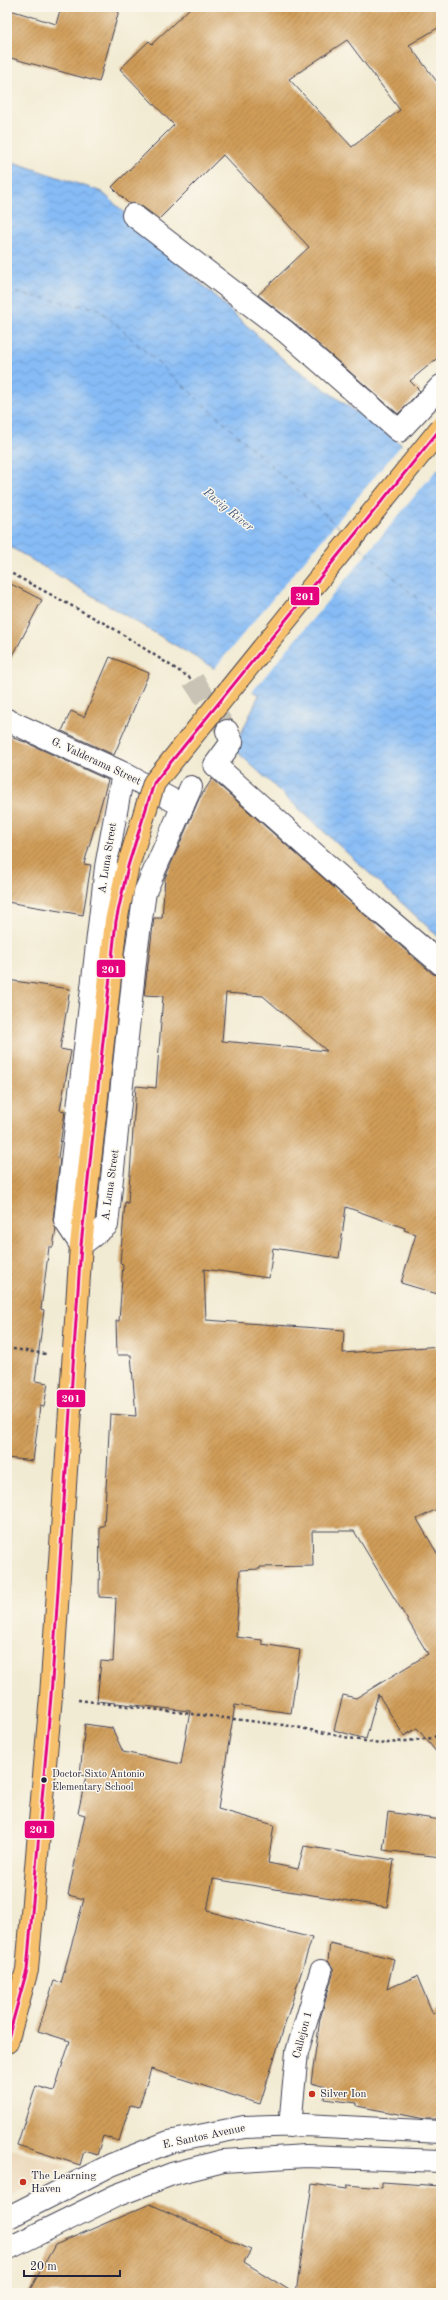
<svg xmlns="http://www.w3.org/2000/svg" width="448" height="2300" viewBox="0 0 448 2300" font-family="'Old Standard TT',serif">
<defs>
<pattern id="water-waves" width="16" height="10" patternUnits="userSpaceOnUse"><rect width="16" height="10" fill="#86bbf5"/><path d="M0 5q4-4 8 0t8 0" fill="none" stroke="#73a0d3"/></pattern>
<pattern id="building-hatch" width="6" height="6" patternUnits="userSpaceOnUse"><rect width="6" height="6" fill="#d09d59"/><path d="M-1 1l2-2M0 6l6-6M5 7l2-2" fill="none" stroke="#a8804b"/></pattern>
</defs>
<rect width="100%" height="100%" fill="#fbf7ec"/>
<filter id="ink" filterUnits="userSpaceOnUse"><feTurbulence type="fractalNoise" baseFrequency=".025" numOctaves="2"/><feDisplacementMap in="SourceGraphic" scale="8" xChannelSelector="R" yChannelSelector="G"/><feConvolveMatrix kernelMatrix="1 2 1 2 8 2 1 2 1" color-interpolation-filters="sRGB"/></filter>
<filter id="wash" filterUnits="userSpaceOnUse"><feTurbulence type="fractalNoise" baseFrequency=".012" numOctaves="4" result="noise"/><feDisplacementMap in="SourceGraphic" scale="16" xChannelSelector="R" yChannelSelector="G"/><feGaussianBlur stdDeviation="0.9" result="paint"/><feColorMatrix in="noise" values="0 0 0 0 0 0 0 0 0 0 0 0 0 0 0 0 0 1.4 0 .05"/><feComposite in="paint" operator="in"/></filter>
<g filter="url(#wash)">
<rect width="100%" height="100%" fill="#f2ebd3"/>
<path fill="#ecd8ba" d="M12 2148 69 2167 7 2197V2166Z"/>
<path fill="url(#water-waves)" stroke="#546e98" d="M7 160 102 192 284 360 441 473V939L234 749 259 695 7 545Z"/>
<path fill="#f2ebd3" d="M403 443 438 468 251 693 213 670Z"/>
<g fill="none" stroke-linecap="round" stroke-linejoin="round">
<path stroke="#45587c" stroke-width="1" stroke-dasharray="5 4" stroke-linecap="butt" d="M7 291 99 309 344 532
M360 547 441 620"/>
</g>
<g id="blocks">
<path fill="url(#building-hatch)" fill-rule="evenodd" d="M61 7H120L99 82 7 57V9L56 24Z
M191 7H441V26L409 45 441 87V355L410 381 420 391 398 414 294 323 258 295 309 247 223 155 159 219 140 205 128 203 112 187 174 125 120 69 149 41 152 44ZM347 40 400 110 352 147 289 79Z
M7 582 42 600 7 667Z
M110 657 149 673 114 755 62 731 71 711 84 717Z
M7 736 25 742 108 780 84 864 91 865 83 915 7 902Z
M212 779 365 915 433 974 441 976V1295L401 1283 416 1234 404 1230 405 1228 346 1207 339 1258 273 1248 269 1278 204 1269 206 1320 344 1330 343 1353 441 1346V1507L417 1519 441 1560V1758L417 1728 404 1736 378 1694 366 1739 334 1730 343 1695 356 1698 428 1654 354 1531H312L313 1566 260 1567V1569L240 1570 236 1637 262 1640V1644L300 1650 291 1713 235 1705 218 1809 274 1825 268 1863 298 1869 304 1846 394 1860 387 1907 213 1879 207 1911 312 1938 260 2104 151 2069 139 2107 130 2105 119 2141 103 2136 97 2155 84 2151 80 2165 17 2145 36 2086 54 2091 70 2041 38 2031 54 1981 61 1983 84 1899 68 1895 85 1815 78 1813 86 1776 80 1775 85 1724 112 1728 123 1752 181 1764 190 1711 97 1701 101 1661 113 1662 116 1598 99 1597 100 1526H104L110 1414 136 1416 131 1355H117L116 1321H119L123 1264 120 1263 125 1202 128 1203 136 1086 156 1088 163 996 144 995 154 918H162L165 878 199 799ZM226 993 263 996 327 1051 222 1041Z
M7 980 70 989 60 1049 71 1051 60 1110 65 1111 58 1158 60 1159 53 1220 56 1229 53 1247H49L41 1309 44 1310 35 1381 48 1383 44 1407 40 1406 33 1461 7 1458Z
M388 1812 441 1820V1857L383 1850Z
M330 1943 394 1959 387 1989 417 1976 433 2014 441 2007V2119H425L357 2106V2103L324 2099 326 2087 311 2083 320 2019 333 1974V1968L328 1961Z
M382 2182 441 2186V2293H296L312 2184 347 2189V2185L382 2188Z
M150 2204 251 2250 244 2262 294 2293H28L55 2245Z"/>
</g>
</g>
<g filter="url(#ink)">
<use href="#blocks" fill-opacity="0" stroke="#414052" stroke-width="1"/>
<g fill="none" stroke-linecap="round" stroke-linejoin="round">
<path stroke="#c8c3b5" stroke-width="22" stroke-dasharray="22 11" stroke-linecap="butt" d="M193 680 227 731"/>
<g stroke="#414052" stroke-width="24">
<path id="minor" d="M133 215 286 332 399 431 441 386
M7 720 123 773 183 806
M227 731 232 742 215 765 373 906 441 964
M123 773 106 867 65 1221 81 1245 107 1225 136 953 145 892 191 787
M290 2126 297 2052 321 1971
M7 2218 111 2165 169 2142 244 2127 305 2125 441 2132
M7 2249 115 2196 172 2174 223 2161 306 2156 441 2161"/>
</g>
<g stroke="#414052" stroke-width="24">
<path id="major" d="M7 2042 27 1970 51 1696 81 1245 116 921 128 866"/>
</g>
<path stroke="#414052" stroke-width="2.5" stroke-dasharray="3 3" stroke-linecap="butt" d="M7 571 111 627 193 680
M7 1348 46 1354
M78 1700 291 1726 379 1744 433 1738 441 1732"/>
<use href="#minor" stroke="#fff" stroke-width="22"/>
<use href="#major" stroke="#f7c06c" stroke-width="22"/>
<g stroke="#414052" stroke-width="24" stroke-linecap="butt">
<path id="major-bridge" d="M128 866 154 783 441 428"/>
</g>
<use href="#major-bridge" stroke="#f7c06c" stroke-width="22"/>
<g stroke="#fbf7ec" stroke-width="6">
<path id="bus-1" d="M7 2042 27 1970 51 1696 81 1245 116 921 128 866 154 783 441 428"/>
</g>
<use href="#bus-1" stroke="#e5007d" stroke-width="3"/>
</g>
</g>
<circle fill="#22223b" stroke="#fbf7ec" stroke-width="1.5" cx="44" cy="1780" r="3.5"/>
<g fill="#c8321e" stroke="#fbf7ec" stroke-width="1.5">
<circle cx="312" cy="2094" r="4"/>
<circle cx="23" cy="2182" r="4"/>
</g>
<g text-anchor="middle" dominant-baseline="central" stroke-width="3" stroke-linejoin="round" paint-order="stroke">
<g font-size="10" fill="#22223b" stroke="#fbf7ec" text-anchor="start">
<text x="52" y="1774">Doctor Sixto Antonio<tspan x="52" dy="13">Elementary School</tspan></text>
</g>
<g font-size="11" fill="#22223b" stroke="#fbf7ec">
<text transform="translate(96 762) rotate(25)">G. Valderama Street</text>
<text transform="translate(108 858) rotate(-81)">A. Luna Street</text>
<text transform="translate(111 1185) rotate(-82)">A. Luna Street</text>
<text transform="translate(303 2035) rotate(-75)">Callejon 1</text>
<text transform="translate(204 2137) rotate(-12)">E. Santos Avenue</text>
</g>
<g font-size="11" fill="#22223b" stroke="#fbf7ec" text-anchor="start">
<text x="320" y="2094">Silver Ion</text>
<text x="31" y="2176">The Learning<tspan x="31" dy="13">Haven</tspan></text>
</g>
<g font-size="12" font-style="italic" fill="#45587c" stroke="#fbf7ec">
<text transform="translate(228 510) rotate(39)">Pasig River</text>
</g>
</g>
<g stroke="#fbf7ec" stroke-width="1.5">
<rect x="290" y="586" width="30" height="20" rx="4" fill="#e5007d"/>
<rect x="96" y="959" width="30" height="19" rx="4" fill="#e5007d"/>
<rect x="56" y="1389" width="30" height="19" rx="4" fill="#e5007d"/>
<rect x="24" y="1820" width="31" height="19" rx="4" fill="#e5007d"/>
</g>
<g font-size="11" text-anchor="middle" font-weight="bold" fill="#fff">
<text x="305" y="600">201</text>
<text x="111" y="973">201</text>
<text x="71" y="1402">201</text>
<text x="39" y="1833">201</text>
</g>
<rect width="448" height="2300" fill="none" stroke="#fbf7ec" stroke-width="24"/>
<path d="M24 2270v6h96v-6" fill="none" stroke="#22223b" stroke-width="2"/>
<text x="30" y="2270" font-size="12" fill="#22223b" stroke="#fbf7ec" stroke-width="3" paint-order="stroke">20 m</text>
</svg>
